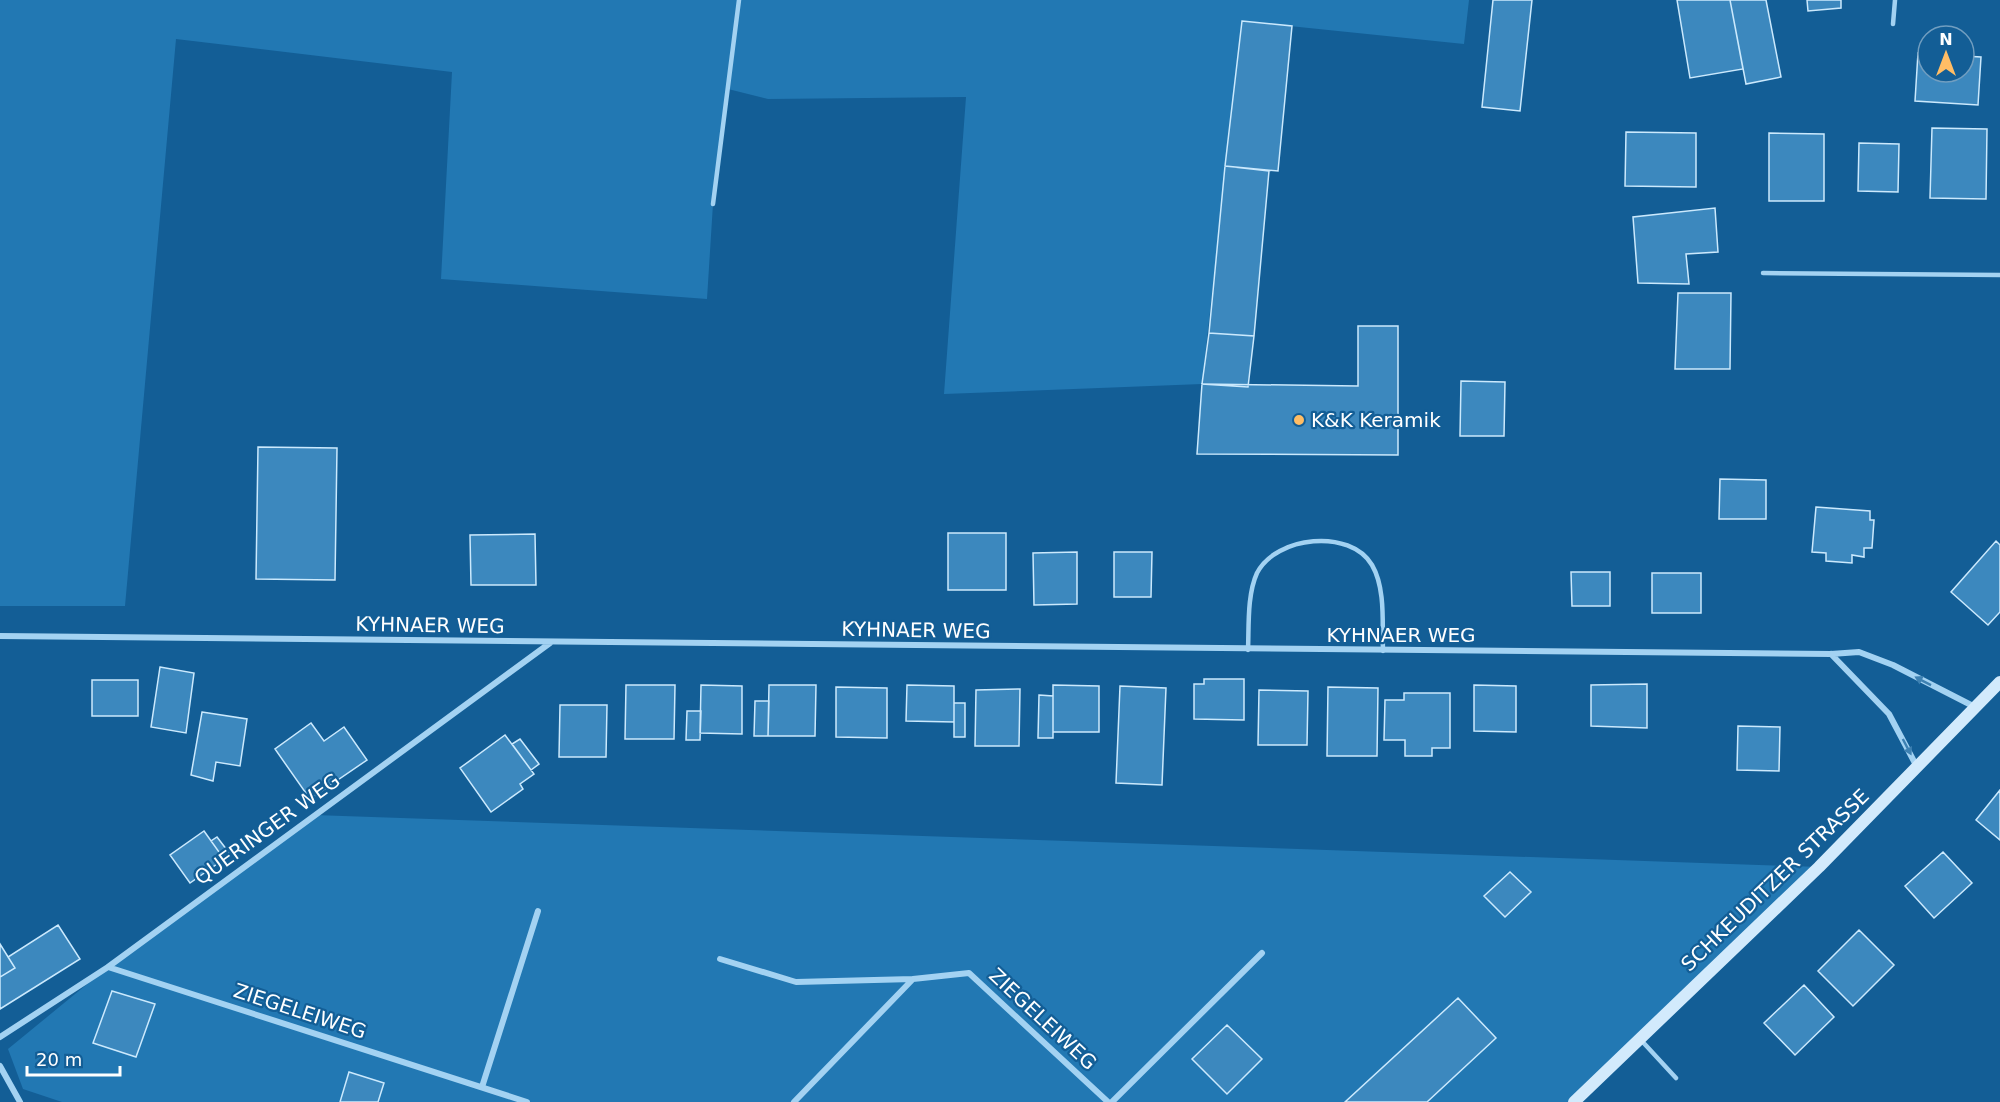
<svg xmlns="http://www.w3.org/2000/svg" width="2000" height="1102" viewBox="0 0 2000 1102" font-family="'DejaVu Sans',sans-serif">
<rect width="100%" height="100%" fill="#135e96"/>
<path fill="#2278b3" d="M0 0H1469L1464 44 1242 21 1202 384 944 394 966 97 768 99 728 89 713 204 707 299 441 279 452 72 176 39 125 606H0Z
M314 815 1819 867 1576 1102H62L23 1089 8 1049 108 967Z"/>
<path fill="#3c88be" stroke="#cbe9fd" stroke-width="1.5" d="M1493 0H1532L1520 111 1482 107Z
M1677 0H1730L1743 69 1690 78Z
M1730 0H1766L1781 77 1746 84Z
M1807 0H1841V8L1808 11Z
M1242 21 1292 26 1278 171 1225 166Z
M1918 53H1928V72H1964V56L1981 57 1978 105 1915 101Z
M1932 128 1987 129 1986 199 1930 198Z
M1626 132 1696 133V187L1625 186Z
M1769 133 1824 134V201H1769Z
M1859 143 1899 144 1898 192 1858 191Z
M1225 166 1269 171 1254 336 1209 333Z
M1715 208 1718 252 1686 254 1689 284 1638 283 1633 217Z
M1678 293H1731L1730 369H1675Z
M1358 326H1398V455L1197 454 1202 384 1358 386Z
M1209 333 1254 336 1248 387 1202 384Z
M1461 381 1505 382 1504 436H1460Z
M258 447 337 448 335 580 256 579Z
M1720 479 1766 480V519H1719Z
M1816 507 1870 511V520H1874L1872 548H1864V557L1852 555V563L1826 561V553L1812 552Z
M948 533H1006V590H948Z
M535 534 536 585H471L470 535Z
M1996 541 2000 545V612L1988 625 1951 592Z
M1077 552V604L1034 605 1033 553Z
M1114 552H1152L1151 597H1114Z
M1571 572H1610V606H1572Z
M1652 573H1701V613H1652Z
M160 667 194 673 186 733 151 727Z
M1204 679H1244V720L1194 719V684H1204Z
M92 680H138V716H92Z
M1647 684V728L1591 726V685Z
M626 685H675L674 739H625Z
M701 685 742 686V734L700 733Z
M769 685H816L815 736H768Z
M907 685 954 686V722L906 721Z
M1053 685 1099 686V732H1053Z
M1474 685 1516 686V732L1474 731Z
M1120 686 1166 688 1162 785 1116 783Z
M836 687 887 688V738L836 737Z
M1328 687 1378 688 1377 756H1327Z
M1020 689 1019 746H975L976 690Z
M1259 690 1308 691 1307 745H1258Z
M1404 693H1450V748H1432V756H1405V740H1384L1385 700H1404Z
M1039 695 1053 696V738H1038Z
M755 701H769L768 736H754Z
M954 703H965V737H954Z
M560 705H607L606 757H559Z
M687 711H701L700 740H686Z
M202 712 247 719 240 766 216 762 213 781 191 775Z
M311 723 324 741 344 727 367 760 310 799 275 749Z
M1738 726 1780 727 1779 771 1737 770Z
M505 735 534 774 520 784 523 789 491 812 460 768Z
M520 739 539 764 531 770 512 744Z
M2000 790V840L1976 820Z
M204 831 224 859 190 883 170 855Z
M217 837 230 854 224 859 211 841Z
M1943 852 1972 883 1934 918 1905 886Z
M1510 872 1531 892 1505 917 1484 896Z
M58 925 80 959 0 1009V977L15 968 8 957Z
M1859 930 1894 965 1853 1006 1818 971Z
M0 944 15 968 0 977Z
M1804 985 1834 1017 1795 1055 1764 1023Z
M112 991 155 1004 136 1057 93 1043Z
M1458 998 1496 1038 1427 1102H1345Z
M1227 1025 1262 1059 1227 1094 1192 1059Z
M349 1072 384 1083 378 1102H340Z"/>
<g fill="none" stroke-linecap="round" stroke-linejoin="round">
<path stroke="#a3d2f2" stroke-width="4.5" d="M1893 24 1895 0
M713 204 739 0
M1763 273 2000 275
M1248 650C1249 626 1247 595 1257 573 1276 536 1350 528 1372 565 1386 589 1382 625 1383 651
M1640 1039 1676 1078"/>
<path stroke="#a3d2f2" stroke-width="6" d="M0 636 1831 654 1859 652 1893 665 1975 707
M1831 654 1889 714 1917 767
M720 959 796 982 913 979
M108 967 527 1102
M0 1037 108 967 550 643
M0 1066 20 1102
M482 1087 538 911
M794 1102 913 979 969 973 1108 1102
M1112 1102 1262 953"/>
<path stroke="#d2eafc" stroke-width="12" d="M1574 1102 1819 867 2000 682"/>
</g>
<defs><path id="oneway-solid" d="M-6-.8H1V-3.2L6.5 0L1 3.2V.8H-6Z" transform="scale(1.5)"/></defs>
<g fill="#3e81b2">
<use href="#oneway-solid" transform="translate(1923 681) rotate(-153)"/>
<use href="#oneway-solid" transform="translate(1907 747) rotate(62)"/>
</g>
<circle fill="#ffbd65" stroke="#135e96" stroke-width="2" cx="1299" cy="420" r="6"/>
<g text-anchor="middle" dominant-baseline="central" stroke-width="4.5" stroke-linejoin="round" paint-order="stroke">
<g font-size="20" fill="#fff" stroke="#135e96" text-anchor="start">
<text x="1311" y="420">K&amp;K Keramik</text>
</g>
<g font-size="20" fill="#fff" stroke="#135e96">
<text transform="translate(430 625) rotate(1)">KYHNAER WEG</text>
<text transform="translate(916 630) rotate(1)">KYHNAER WEG</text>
<text x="1401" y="635">KYHNAER WEG</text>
<text transform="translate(267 829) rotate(-36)">QUERINGER WEG</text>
<text transform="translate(1775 880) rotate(-44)">SCHKEUDITZER STRASSE</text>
<text transform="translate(300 1011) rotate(18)">ZIEGELEIWEG</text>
<text transform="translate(1043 1019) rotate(43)">ZIEGELEIWEG</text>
</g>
</g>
<g transform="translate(1946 54)"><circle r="28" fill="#135e96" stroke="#719ec0" stroke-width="1.5"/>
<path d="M0-4.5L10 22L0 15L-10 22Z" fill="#ffbd65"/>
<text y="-9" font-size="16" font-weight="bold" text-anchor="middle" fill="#ffffff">N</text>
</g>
<path d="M27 1066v9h93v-9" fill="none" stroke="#ffffff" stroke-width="3"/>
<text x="36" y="1066" font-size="18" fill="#ffffff" stroke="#135e96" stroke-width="4.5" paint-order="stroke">20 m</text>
</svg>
